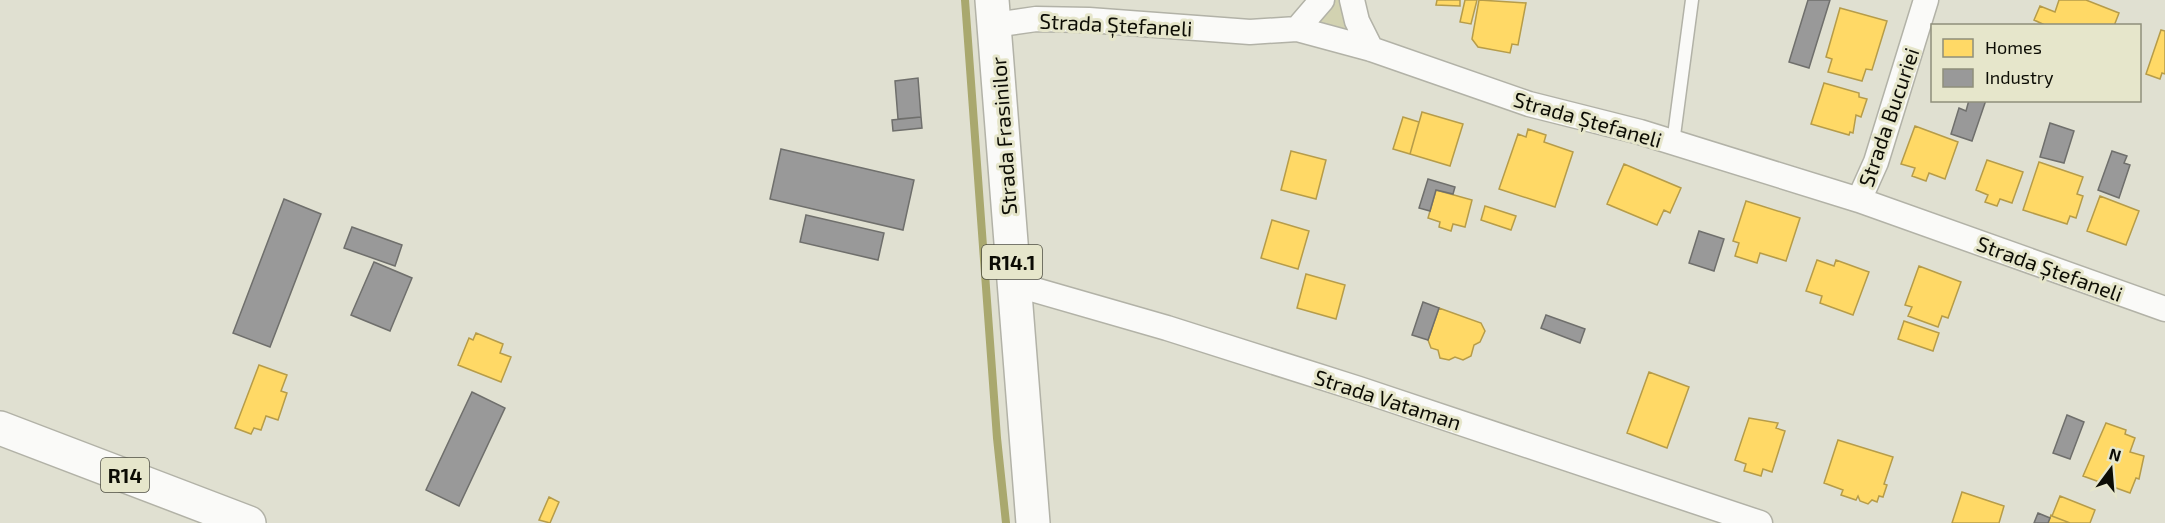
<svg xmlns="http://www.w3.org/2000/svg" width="2165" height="523" viewBox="0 0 2165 523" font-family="'Exo 2',sans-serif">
<rect width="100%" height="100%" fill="#e0e0d1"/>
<path fill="#d2d2b1" d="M1329 0H1346L1359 33 1310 21Z"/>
<path fill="#ffd966" stroke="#b69c49" stroke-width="1.5" d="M1437 0H1460V6L1436 5Z
M1465 0H1477L1471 24 1460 22Z
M1479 0 1526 3 1518 45 1512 44 1510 53 1478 47 1472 39Z
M2059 0H2086L2119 13 2114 26H2047L2034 20 2040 6 2055 12Z
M1840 8 1887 21 1872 70 1866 69 1862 81 1828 72 1832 59 1826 57Z
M2161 30 2165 31V74L2162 73 2160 79 2146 74Z
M1824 83 1859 93V97L1867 99 1861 117 1856 115 1853 133 1850 132 1849 135 1811 124Z
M1422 112 1463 124 1450 166 1410 154Z
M1403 117 1419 122 1410 154 1393 149Z
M1915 126 1958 142 1945 179 1929 173 1926 181 1912 176 1915 168 1901 164Z
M1528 129 1546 135 1544 142 1573 152 1555 207 1499 189 1518 134 1526 137Z
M1291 151 1326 160 1316 199 1281 190Z
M1987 160 2023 172 2012 203 2000 199 1997 206 1985 202 1988 195 1976 190Z
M2039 162 2083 177 2077 194 2083 196 2076 218 2070 216 2067 224 2023 210Z
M1624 164 1681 188 1670 213 1664 210 1657 225 1607 204Z
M1436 190 1472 200 1465 227 1453 224 1451 231 1439 227 1440 222 1428 218Z
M2100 196 2139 211 2126 245 2087 231Z
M1746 201 1800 218 1786 261 1760 253 1757 263 1735 256 1739 243 1733 241Z
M1485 206 1516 216 1511 230 1481 220Z
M1272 220 1309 231 1298 269 1261 258Z
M1817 260 1834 266 1836 260 1869 272 1853 315 1820 303 1822 296 1806 291Z
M1919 266 1961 282 1948 318 1942 316 1938 327 1908 316 1912 307 1905 305Z
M1306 274 1345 285 1336 319 1297 308Z
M1439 308 1481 323 1485 331 1480 342 1474 345 1471 356 1463 360 1455 357 1449 360 1440 358 1438 350 1431 348 1428 340Z
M1904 321 1939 333 1933 351 1898 339Z
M476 333 503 344 500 353 511 357 501 382 458 365 469 338 473 340Z
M259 365 287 375 281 391 287 393 278 420 266 416 261 430 254 428 251 434 235 428Z
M1649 372 1689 387 1667 448 1627 433Z
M1749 418 1778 423 1776 428 1785 431 1772 472 1763 469 1761 476 1744 471 1746 464 1735 460Z
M2106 423 2126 430 2125 434 2135 438 2130 452 2144 456 2139 479 2136 478 2130 493 2083 476Z
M1838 440 1893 457 1884 484 1887 485 1883 497 1879 496 1877 502 1872 500 1868 504 1860 501 1858 496 1856 500 1841 495 1843 490 1824 483Z
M1962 492 2004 506 1999 523H1952Z
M2060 496 2095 510 2090 523H2070L2052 516Z
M549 497 559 502 550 523 539 520Z
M2051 515 2052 516 2070 523H2048Z"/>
<path fill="#999" stroke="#6f6f6c" stroke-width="1.5" d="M1808 0H1830L1809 68 1789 62Z
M918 78 921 117 898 119 895 81Z
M1969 100H1986L1972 141 1951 134 1959 108 1966 111Z
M921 117 922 128 893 131 892 120Z
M2050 123 2074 131 2064 163 2040 157Z
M781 149 914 180 903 230 770 199Z
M2112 151 2127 156 2124 163 2130 165 2119 198 2098 190Z
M1428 179 1455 187 1453 194 1436 190 1430 211 1419 208Z
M284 199 321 214 270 347 233 333Z
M806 215 884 233 878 260 800 242Z
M352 227 402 245 395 266 344 248Z
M1699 231 1724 239 1714 271 1689 263Z
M374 262 412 278 390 331 351 315Z
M1423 302 1439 308 1428 340 1412 335Z
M1546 315 1585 329 1580 343 1541 328Z
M472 392 505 408 459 506 426 490Z
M2067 415 2084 422 2070 459 2053 453Z
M2038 513 2050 518 2048 523H2034Z"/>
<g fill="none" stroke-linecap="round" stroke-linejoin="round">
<path stroke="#a9a86e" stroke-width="8" d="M965 0 997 438 1006 523"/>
<g stroke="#b2b2a7" stroke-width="15">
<path id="service" d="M1673 143 1692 0"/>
</g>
<g stroke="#b2b2a7" stroke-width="27">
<path id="minor" d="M1352 0 1357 21 1371 49
M994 25 1036 19 1089 20 1250 32 1297 29 1371 49 1529 104 1640 132 1859 200 2165 309
M1297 29 1322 0
M1859 200 1876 162 1926 0
M1014 284 1167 328 1359 389 1760 523"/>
</g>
<g stroke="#b2b2a7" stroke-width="36">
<path id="primary" d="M992 0 1033 523
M0 428 249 523"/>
</g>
<use href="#service" stroke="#fafaf8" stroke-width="12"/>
<use href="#minor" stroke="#fafaf8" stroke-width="24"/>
<use href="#primary" stroke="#fafaf8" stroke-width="33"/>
</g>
<g text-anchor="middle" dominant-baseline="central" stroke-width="6" stroke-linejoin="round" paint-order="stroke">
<g fill="#e6e6cb" stroke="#4d4d40" stroke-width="1.5">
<rect x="982" y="245" width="60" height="34" rx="4.5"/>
<rect x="101" y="458" width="48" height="34" rx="4.5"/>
</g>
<g font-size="20" font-weight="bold" fill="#0c0c04">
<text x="1012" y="262">R14.1</text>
<text x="125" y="475">R14</text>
</g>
<g font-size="21" fill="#0c0c04" stroke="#e6e6cb">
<text transform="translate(1116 24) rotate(3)">Strada Ștefaneli</text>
<text transform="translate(1888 117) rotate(-71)">Strada Bucuriei</text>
<text transform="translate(1588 119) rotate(16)">Strada Ștefaneli</text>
<text transform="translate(1003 136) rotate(-94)">Strada Frasinilor</text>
<text transform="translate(2050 268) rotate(20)">Strada Ștefaneli</text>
<text transform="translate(1388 399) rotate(18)">Strada Vataman</text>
</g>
</g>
<rect x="1931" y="24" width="210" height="78" fill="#e6e6cb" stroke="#8f8f7b" stroke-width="1.5"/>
<rect x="1943" y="39" width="30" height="18" fill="#ffd966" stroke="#8f8f7b" stroke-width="1.5"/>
<text x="1985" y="54" font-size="18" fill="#0c0c04">Homes</text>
<rect x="1943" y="69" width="30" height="18" fill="#999999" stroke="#8f8f7b" stroke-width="1.5"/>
<text x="1985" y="84" font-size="18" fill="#0c0c04">Industry</text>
<g transform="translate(2111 469) rotate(16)" stroke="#e6e6cb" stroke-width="4.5" paint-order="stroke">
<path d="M0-4.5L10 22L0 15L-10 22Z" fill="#0c0c04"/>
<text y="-9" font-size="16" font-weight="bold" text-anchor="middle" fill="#0c0c04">N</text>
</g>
</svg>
